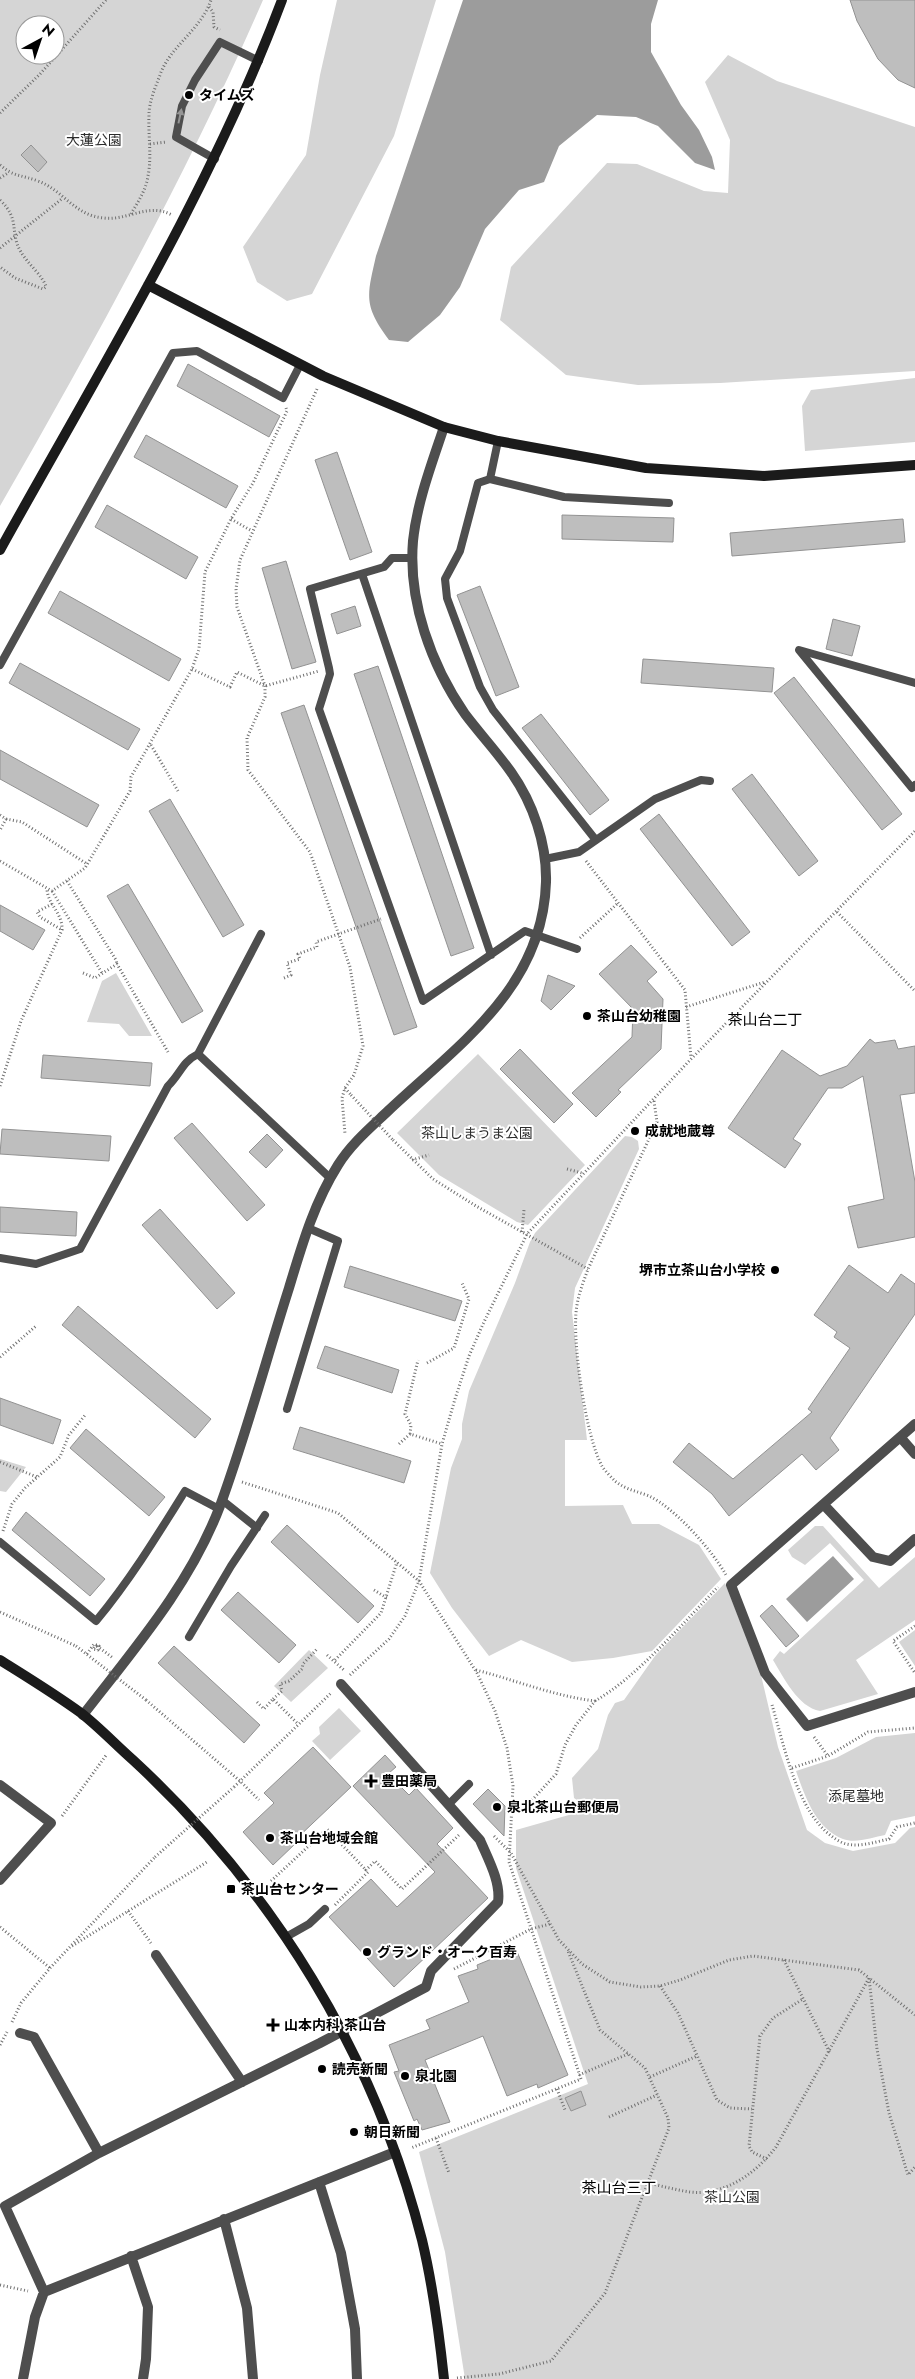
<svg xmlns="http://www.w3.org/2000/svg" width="915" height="2379" viewBox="0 0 915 2379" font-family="Jost,'Noto Sans JP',sans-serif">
<rect width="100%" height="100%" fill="#fff"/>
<path fill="#d5d5d5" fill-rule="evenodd" d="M0 0H263C187 174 95 341 0 506ZM25 25H55V55H25Z
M337 0H436L394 136 312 294 287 301 257 282 243 247 306 155 320 75Z
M728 55 777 81 915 127V371L720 383 638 385 566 375 500 320 511 267 607 163 637 164 704 191 728 193 730 140 705 82Z
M915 378V442L805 451 802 406 811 390Z
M116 973 152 1036H129L119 1024 87 1022 102 981Z
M478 1054 585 1165 528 1225 517 1222 439 1175 397 1133Z
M625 1136 632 1137 638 1141 639 1149 575 1288 572 1312 587 1440H565V1506L623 1505 632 1524H659L699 1545 721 1579 652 1651 613 1658 572 1662 521 1640 489 1656 452 1608 430 1573 451 1468 462 1439V1424L469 1391 515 1283 530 1242 535 1233Z
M0 1459 26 1467 6 1492 0 1491Z
M815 1526H823L879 1588 915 1557V1620L856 1660 878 1694 820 1711C798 1707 784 1678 773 1660L780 1651 784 1654 864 1580 830 1543 805 1565 792 1557 788 1550Z
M725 1583 761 1675 778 1747 807 1830 825 1843 853 1851 895 1843 910 1828 915 1827V2379H465L445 2252 419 2152 588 2084 516 1868V1830L590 1809 574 1798 572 1778 598 1749 608 1715 615 1703 624 1700 655 1656Z
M915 1630V1666L899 1642Z
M309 1650 328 1668 291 1702 274 1686Z
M339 1708 361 1731 330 1760 312 1741 320 1734 319 1727Z
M915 1733V1816L891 1821 885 1835C873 1837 856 1844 843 1839 815 1828 805 1796 796 1771L836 1758 876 1737Z"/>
<path fill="#9c9c9c" d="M463 0H658L651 24V52L681 105 699 130 712 157 715 170 695 163 658 126 636 117 597 115 559 146 544 182 519 190 485 229 460 287 440 315 408 342 389 340C363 305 367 296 376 256Z
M833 1556 854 1579 807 1622 786 1599Z"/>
<path fill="#bebebe" stroke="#929292" d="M850 0H915V88L898 80 878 59 857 21Z
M31 145 47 162 38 172 21 155Z
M188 364 280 416 269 437 177 386Z
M146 435 238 486 226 508 134 457Z
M337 452 372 552 350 560 315 460Z
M107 505 198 557 186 579 95 527Z
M562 515 674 518 673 542 562 539Z
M903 519 905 542 732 556 730 533Z
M286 561 316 662 292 669 262 568Z
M480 586 519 687 496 696 457 595Z
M60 591 181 659 169 681 48 613Z
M355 606 361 626 337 634 331 614Z
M833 619 860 626 852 656 826 649Z
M643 659 774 668 772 692 641 683Z
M20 663 140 729 128 750 9 683Z
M378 666 474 948 451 956 354 674Z
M794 677 902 814 882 830 774 693Z
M304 705 417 1027 394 1035 281 713Z
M541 714 609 800 590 815 522 728Z
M0 750 99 805 87 827 0 779Z
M752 774 818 861 799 876 732 789Z
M170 799 244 925 223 937 149 811Z
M659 814 750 932 732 946 640 829Z
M128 884 203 1011 182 1023 107 896Z
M0 905 45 930 33 950 0 931Z
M631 945 657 972 647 981 663 999 661 1049 618 1090 621 1092 596 1117 572 1093 632 1037 633 1009 599 974Z
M548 975 575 986 551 1010 541 1001Z
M870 1039 875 1043 895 1040 898 1049 915 1046V1093L900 1095 915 1182V1237L858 1248 848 1207 884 1199 863 1076 842 1088H828L793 1139 801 1144 785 1168 728 1128 782 1050 820 1076 847 1066Z
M520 1049 573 1104 554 1123 500 1069Z
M43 1055 152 1063 150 1086 41 1078Z
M192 1123 265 1205 247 1221 174 1138Z
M2 1129 111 1136 109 1161 0 1154Z
M267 1134 283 1150 266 1168 249 1152Z
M0 1207 77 1212 76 1236 0 1232Z
M160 1209 235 1293 217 1309 142 1225Z
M849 1265 888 1293 901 1274 915 1284V1314L830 1438 839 1450 816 1470 802 1454 729 1516 712 1494 673 1462 689 1443 733 1479 812 1412 808 1409 850 1348 834 1337 837 1332 814 1315Z
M350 1266 462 1301 455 1321 344 1287Z
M78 1306 211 1419 195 1438 62 1325Z
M325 1346 399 1370 392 1393 317 1368Z
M0 1398 61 1420 53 1444 0 1425Z
M300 1427 411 1461 404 1483 293 1449Z
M86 1429 165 1497 149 1516 70 1448Z
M26 1512 105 1579 90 1596 12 1530Z
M287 1525 374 1606 358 1623 271 1542Z
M238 1592 296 1645 279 1663 221 1610Z
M772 1605 799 1636 786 1647 760 1616Z
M174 1646 260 1725 244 1743 158 1663Z
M313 1747 351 1787 294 1841 296 1843 273 1865 243 1832 274 1803 264 1793Z
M385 1755 396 1767 389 1773 399 1785 409 1795 416 1788 453 1828 437 1844 488 1898 394 1987 329 1917 371 1879 397 1907 435 1872 353 1786Z
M488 1789 505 1806 504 1836 473 1804Z
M516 1949 568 2075 538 2088 537 2084 507 2096 483 2036 425 2060 450 2122 422 2130 417 2119 414 2121 394 2072 399 2071 389 2045 430 2029 426 2020 469 2002 458 1976 478 1969 477 1965Z
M581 2091 586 2105 571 2111 565 2098Z"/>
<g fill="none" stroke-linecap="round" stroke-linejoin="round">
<path stroke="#707070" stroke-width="3" stroke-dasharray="1 2.5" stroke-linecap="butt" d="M209 7 213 12 214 27 220 30
M0 113 40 74 106 0
M150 144 166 142
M0 165C14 177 22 175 38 181 63 190 75 216 104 218 128 221 148 202 172 215
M0 178 8 173
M0 200C21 220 9 232 21 252 27 263 44 277 46 287L43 289 15 278 0 267
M131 214C138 202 146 190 148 176 152 156 148 136 149 115 149 102 155 88 160 75 170 46 201 30 211 0
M0 248 63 198
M317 389 240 560 236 589 237 607 265 686V697L247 738 248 770 310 852 350 967 363 1046 354 1075 345 1088 342 1098 345 1134
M231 519 252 531
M192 669 230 687 237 672 265 686 319 671
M151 745 178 791
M0 815 6 819 0 830
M6 819 22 822 87 864
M0 861 52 891 85 868 130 791 131 777 192 669 199 649 205 572 231 519 253 483 287 411 286 408
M586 861 685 990 691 1058
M67 881 116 960 117 964
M52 891 102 973
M52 904 37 912 40 917 62 930
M837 912 915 991
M580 938 618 903
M83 973 95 978 117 964 168 1052
M284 978 291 975 287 963 300 959 298 954 317 947 316 942 381 919
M686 1007 765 982
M0 1086 21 1021 62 930C63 913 47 904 47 888
M345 1088 351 1095
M654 1101 657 1122 588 1269C583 1283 577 1298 576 1313 573 1347 586 1437 602 1466 605 1471 611 1477 615 1481 626 1490 637 1491 649 1496 675 1508 712 1550 726 1575
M393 1140 433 1179 476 1206 588 1269
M412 1160 429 1155
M567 1169 582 1173
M522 1232 524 1210
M0 1357 36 1326
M427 1363 454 1348 469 1299 462 1283
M410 1434 411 1425 405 1414 418 1360
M399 1444 410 1434 442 1444
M0 1462 37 1477
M242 1482 338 1513 419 1581 477 1673 495 1711 507 1748 513 1786 509 1862 581 2079 411 2148
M3 1531 12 1504 25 1488 60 1457 69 1435 86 1414
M374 1590 387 1598
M0 1612 76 1646
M915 1626 893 1641 915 1673
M97 1646 113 1658
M327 1655 345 1671
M335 1660 381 1613 397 1562
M476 1670C515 1680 554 1696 595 1701L576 1725 565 1745 556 1774 534 1798 512 1814
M350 1675 389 1639 405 1616 419 1581 442 1444 455 1399 469 1356 483 1324 527 1234 691 1059 915 831
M273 1699 282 1691 280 1684 289 1681 302 1669 303 1664 318 1648
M146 1700 240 1781 259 1800
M595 1701C637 1677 683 1623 718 1587
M257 1702 264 1709 273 1699 298 1724
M772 1705C785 1747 798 1821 841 1842 855 1849 875 1842 889 1839L897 1827 915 1823
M814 1737 828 1756
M792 1768 828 1756 868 1732 915 1728
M234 1787 331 1693
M62 1816 107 1754
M494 1836 511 1853 559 1940 582 1964 610 1982 641 1987 660 1986 680 1980 729 1960 753 1956 859 1970 869 1978 877 2049 889 2113 908 2175 915 2167
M271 1881 327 1829 366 1870
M335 1905 368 1872 366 1870 375 1861 402 1889 460 1834
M128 1911 151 1943
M0 1927 50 1968
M72 1946 207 1862
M784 1960 830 2053
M454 1969 531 1929 550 1924
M660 1986 678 2013 717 2100 730 2108 752 2109
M12 2022 21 2003 50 1968 155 1857
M0 2045 7 2032
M579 2075 628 2054
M650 2077 697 2056
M557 2089 565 2110
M609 2117 657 2095
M436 2138 449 2173
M767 2159 752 2152 749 2146 760 2036 773 2018 803 1999
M648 2183C662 2186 676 2190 690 2192 725 2196 756 2173 776 2147L869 1978 915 2015
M0 2285 28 2291
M457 2378 499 2374 551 2361 605 2293 669 2128 668 2118 645 2068 600 2030 568 1951"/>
<path stroke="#4e4e4e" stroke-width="8" d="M215 159 176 137 182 106 195 80 220 42 259 61
M498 441 490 479 478 483 460 551 445 579 447 598 480 687 493 710 595 839
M490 479 564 497 669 503
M413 558H392L384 567 310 589 329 668 330 674 319 709 423 1001 525 931 577 949
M362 574 491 955
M0 665 173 353 197 351 283 398 300 365
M915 683 799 650 912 788 915 785
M545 859 579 852 655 799 701 780 710 781
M198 1054 261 934
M0 1258 36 1264 80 1249 168 1086C181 1073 182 1062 198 1054L330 1178
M287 1409 338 1241 308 1228
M222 1500 257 1528
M0 1542 96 1621C130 1580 157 1536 185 1491L219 1509
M189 1637 231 1566 265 1515
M449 1804 469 1784
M286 1937 309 1924 325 1909"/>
<path stroke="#4e4e4e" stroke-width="10" d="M915 1424 731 1585 765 1673 807 1726 915 1692
M901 1438 915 1454
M824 1505 873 1557 890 1561 915 1539
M83 1715C134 1649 190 1585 220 1506 246 1435 266 1360 289 1288 302 1245 314 1203 338 1165 351 1144 370 1128 388 1111 458 1045 543 988 546 882 547 844 533 803 511 772 497 752 480 734 465 714 431 665 408 601 413 541 417 502 432 463 444 427
M0 1785 51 1823 0 1880
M156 1955 242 2082
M20 2033 34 2037 99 2153
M319 2182 341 2253 355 2329 357 2379
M224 2219 247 2308 253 2379
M131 2256 148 2307 146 2359 143 2379
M44 2292 5 2206 99 2153 320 2043 426 1987 431 1971 498 1902C501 1882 488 1859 480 1840L341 1684
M23 2379 35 2317 44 2292 395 2152"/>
<path stroke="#1b1b1b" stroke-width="10" d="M148 285 323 376 444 427 498 441 646 468 764 476 915 465
M0 550C99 371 210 192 282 0
M0 1660C27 1677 55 1694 81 1713 99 1727 116 1745 133 1760 273 1889 375 2055 422 2240 433 2286 439 2332 444 2379"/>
<path stroke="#707070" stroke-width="3" stroke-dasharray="1 2.5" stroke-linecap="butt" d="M351 1095 393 1140
M76 1646 146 1700
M87 1654 94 1644 99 1646 98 1650 93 1649 95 1646H97
M155 1857 234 1787"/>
</g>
<defs><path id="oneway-solid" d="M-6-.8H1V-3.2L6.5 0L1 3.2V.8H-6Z" transform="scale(1.25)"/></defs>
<use fill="#959595" href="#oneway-solid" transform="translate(180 116) rotate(-78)"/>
<g fill="#000" stroke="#fff" stroke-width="2">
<circle cx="189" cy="95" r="5"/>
<circle cx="587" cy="1016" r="5"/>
<circle cx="635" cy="1131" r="5"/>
<circle cx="775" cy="1270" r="5"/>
<path d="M368.5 1773.5h5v5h5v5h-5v5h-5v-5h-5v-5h5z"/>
<circle cx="497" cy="1807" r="5"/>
<circle cx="270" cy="1838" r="5"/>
<rect x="226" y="1884" width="10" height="10" rx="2.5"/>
<circle cx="367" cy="1952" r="5"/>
<path d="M270.5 2017.5h5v5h5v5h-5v5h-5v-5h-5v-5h5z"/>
<circle cx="322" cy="2069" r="5"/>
<circle cx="405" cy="2076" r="5"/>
<circle cx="354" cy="2132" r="5"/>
</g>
<g text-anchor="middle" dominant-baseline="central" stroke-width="4" stroke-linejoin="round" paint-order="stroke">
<g font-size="14" font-weight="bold" fill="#000" stroke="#fff" text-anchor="start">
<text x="199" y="95">タイムズ</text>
<text x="597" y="1016">茶山台幼稚園</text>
<text x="645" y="1131">成就地蔵尊</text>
<text x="765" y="1270" text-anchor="end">堺市立茶山台小学校</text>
<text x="381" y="1781">豊田薬局</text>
<text x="507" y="1807">泉北茶山台郵便局</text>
<text x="280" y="1838">茶山台地域会館</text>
<text x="241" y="1889">茶山台センター</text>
<text x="377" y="1952">グランド・オーク百寿</text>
<text x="284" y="2025">山本内科 茶山台</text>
<text x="332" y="2069">読売新聞</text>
<text x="415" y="2076">泉北園</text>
<text x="364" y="2132">朝日新聞</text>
</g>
<g font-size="14" fill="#2c2c2c" stroke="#fff">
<text x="94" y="140">大蓮公園</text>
<text x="477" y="1133">茶山しまうま公園</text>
<text x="856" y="1796">添尾墓地</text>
<text x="732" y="2197">茶山公園</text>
</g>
<g font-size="15" fill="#000" stroke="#fff">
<text x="765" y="1020">茶山台二丁</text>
<text x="619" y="2188">茶山台三丁</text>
</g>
</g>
<g transform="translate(40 40) rotate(40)"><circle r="24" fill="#ffffff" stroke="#999999"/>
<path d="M0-4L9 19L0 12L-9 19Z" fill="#000000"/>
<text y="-8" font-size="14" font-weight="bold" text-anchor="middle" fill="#000000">N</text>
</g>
</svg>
